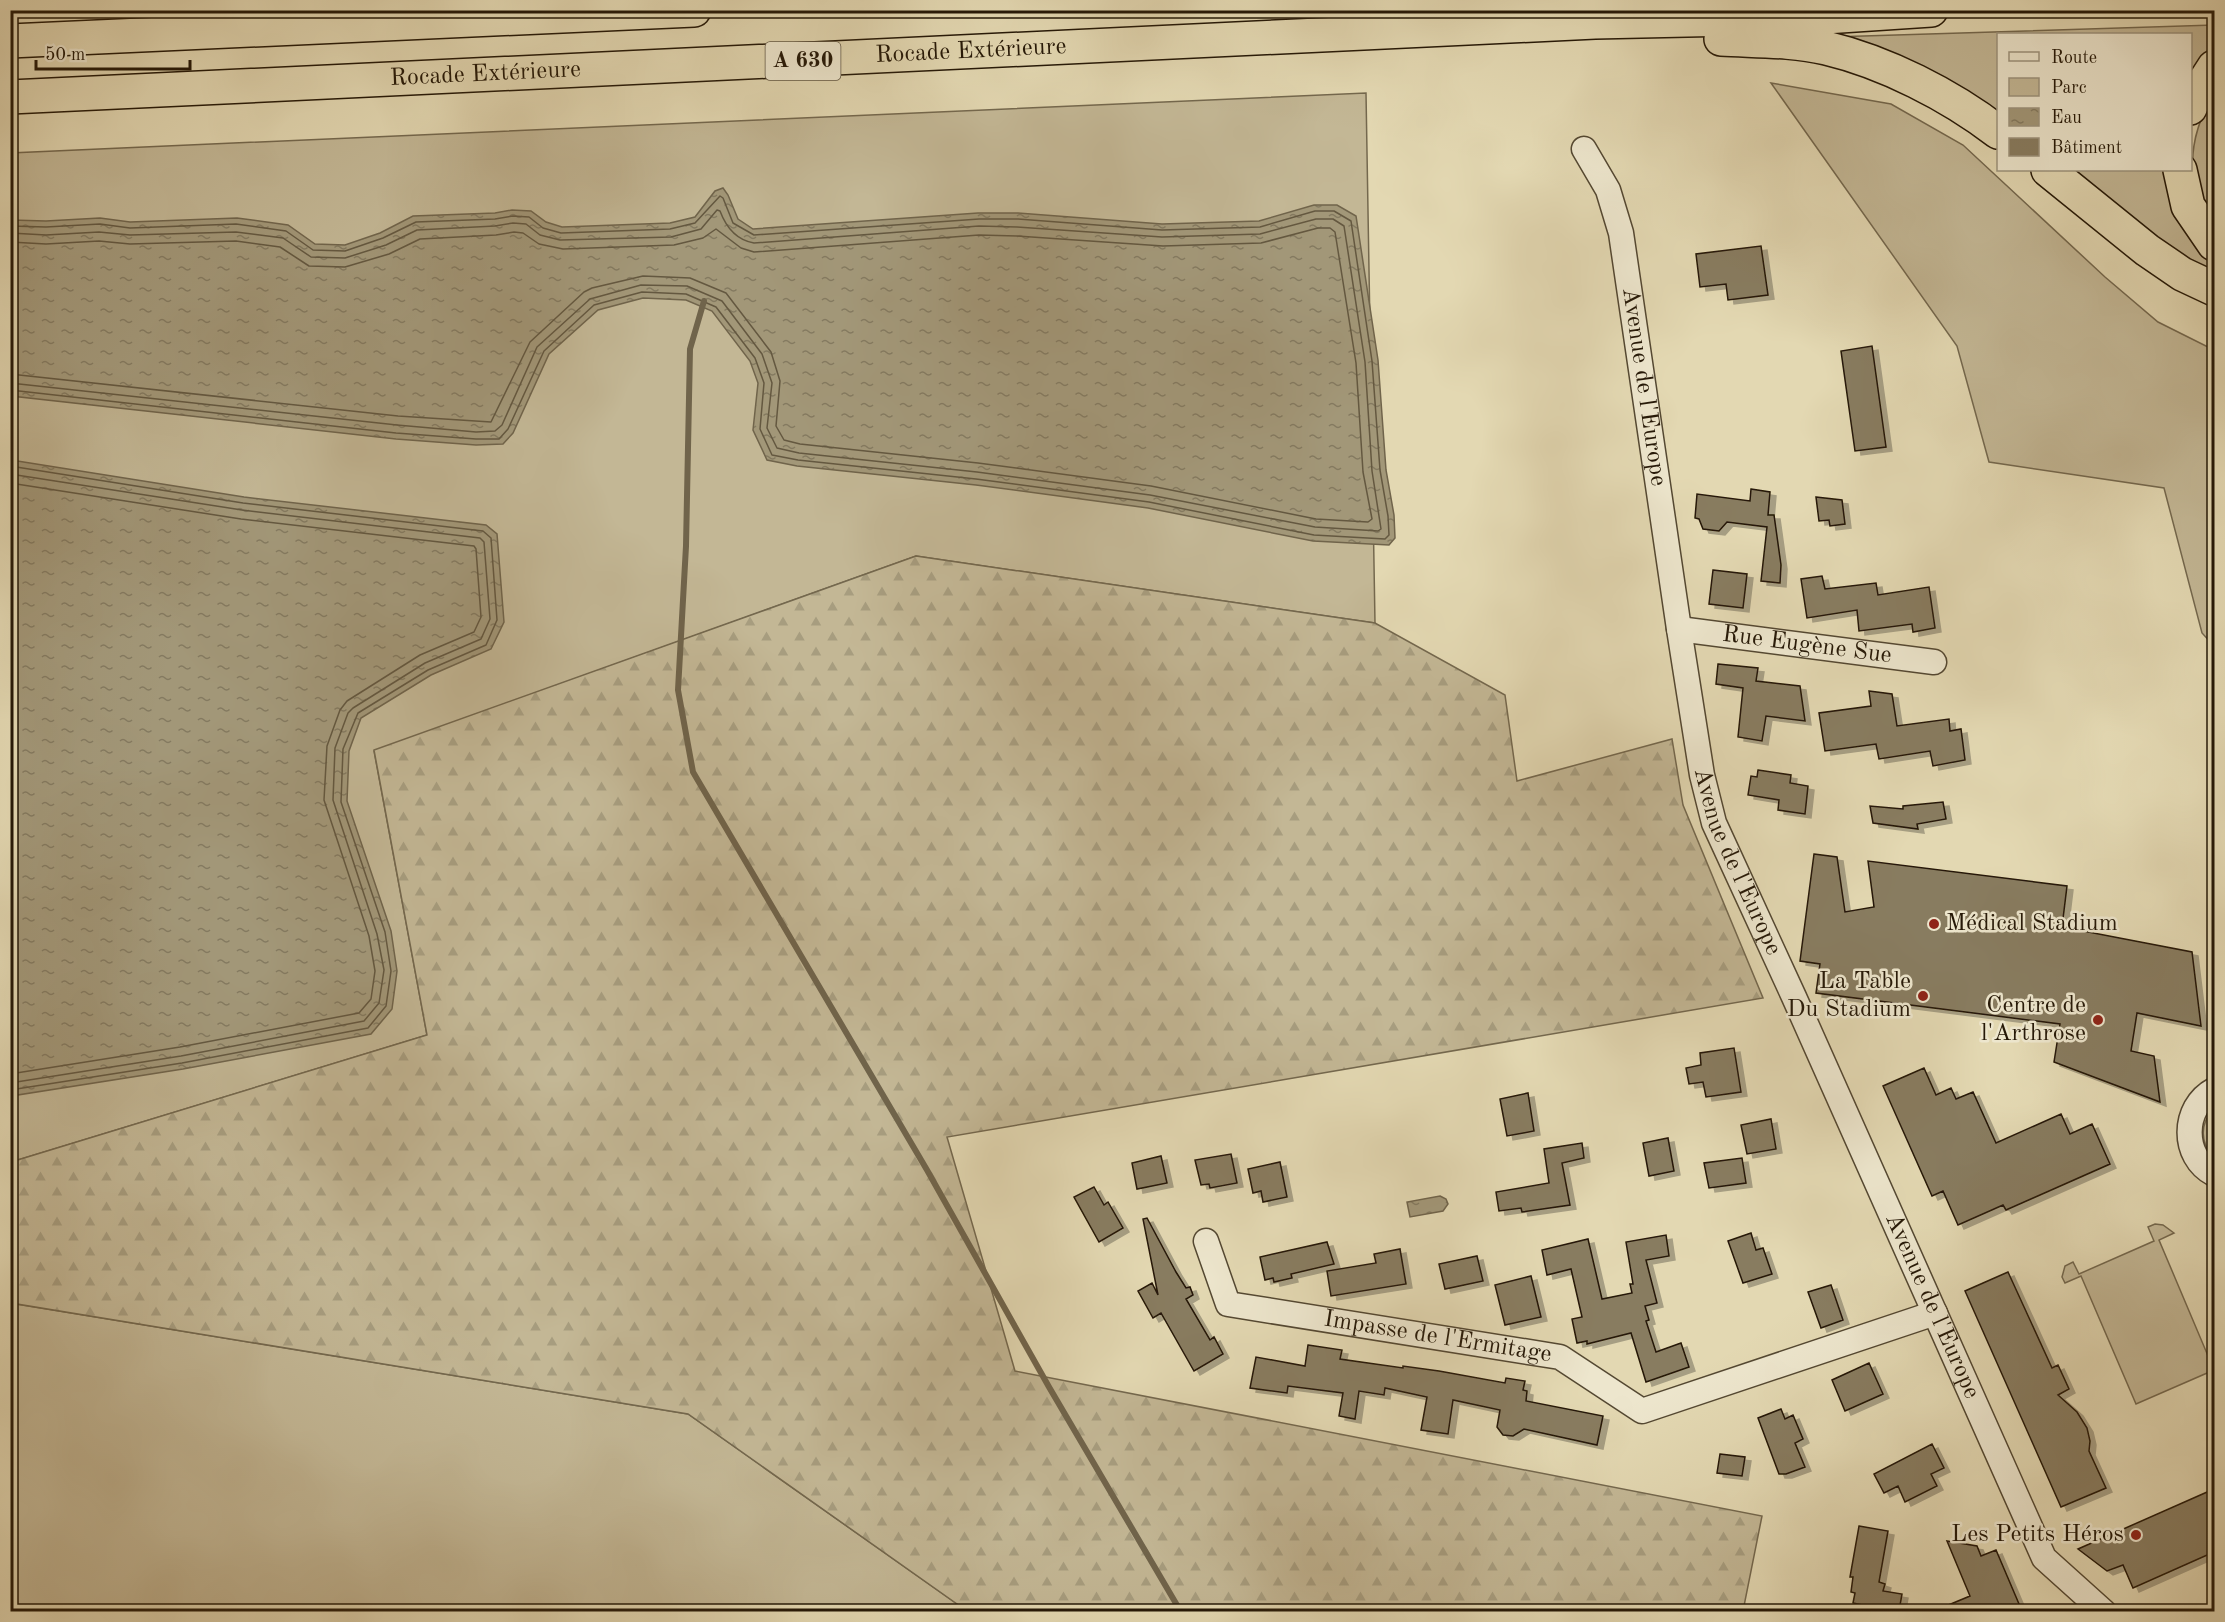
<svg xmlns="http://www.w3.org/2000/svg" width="2225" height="1622" viewBox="0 0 2225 1622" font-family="'Old Standard TT',serif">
<defs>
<pattern id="forest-firs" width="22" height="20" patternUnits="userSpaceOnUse" patternTransform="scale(1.5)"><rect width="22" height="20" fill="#c3b795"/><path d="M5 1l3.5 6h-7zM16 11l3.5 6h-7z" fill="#a79d7f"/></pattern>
<pattern id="water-ripples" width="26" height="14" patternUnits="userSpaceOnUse" patternTransform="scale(1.5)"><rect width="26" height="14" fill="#a29778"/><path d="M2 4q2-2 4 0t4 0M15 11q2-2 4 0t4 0" fill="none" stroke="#847a60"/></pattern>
<filter id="shadow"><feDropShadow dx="6" dy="4" stdDeviation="0" flood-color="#0004"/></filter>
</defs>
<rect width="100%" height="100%" fill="#e3d8b2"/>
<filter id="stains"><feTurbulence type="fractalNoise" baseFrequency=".00333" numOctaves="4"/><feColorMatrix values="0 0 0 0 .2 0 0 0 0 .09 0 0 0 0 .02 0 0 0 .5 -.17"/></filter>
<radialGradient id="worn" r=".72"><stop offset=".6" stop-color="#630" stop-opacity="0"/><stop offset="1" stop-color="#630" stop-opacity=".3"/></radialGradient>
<path fill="#c3b795" stroke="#74684e" stroke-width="1.5" d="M2214 25V53L2191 82 2190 34H1998V121L1831 37Z
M1771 83 1891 104 1963 145 2105 277 2158 322 2214 350V646L2202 633 2164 488 1989 462 1957 346Z
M2214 91V224C2209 212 2200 199 2196 186 2186 153 2199 119 2214 91Z
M1366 93 1375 623 916 556 374 751 427 1035 11 1162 10 153Z
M2063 170H2169L2214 258V279Z
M2214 1108V1107V1159C2200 1142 2199 1125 2214 1108Z
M2155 1224 2163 1225 2174 1233 2159 1240 2214 1370 2136 1404 2081 1276 2065 1283 2062 1277 2065 1266 2073 1262 2079 1274 2154 1241 2148 1227Z
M10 1303 688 1414 967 1611H11Z"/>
<path fill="url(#forest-firs)" stroke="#74684e" stroke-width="1.5" d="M916 556 1375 623 1505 695 1517 781 1672 739 1683 805 1763 998 947 1137 1015 1371 1762 1516 1743 1611H967L688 1414 11 1303V1162L427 1035 374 750Z"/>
<path fill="url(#water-ripples)" stroke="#70644b" stroke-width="1.5" d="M723 188 728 195 738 219 753 229 978 213H1018L1162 224 1259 221 1314 205H1337L1356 216 1378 360 1386 470 1394 515 1395 538 1389 545 1313 541 1148 508 976 485 797 466 767 460 753 430 758 383 750 361 712 311 686 300 643 298 598 310 549 354 513 433 503 444 476 445 396 439 11 396V220L46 221 100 218 130 222 237 218 288 225 315 244 345 245 380 233 413 216 495 213 512 210 531 211 546 222 562 227 670 223 695 217 715 191Z
M11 460 244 497 486 525 497 534 504 622 491 649 431 675 361 718 349 751 347 801 391 931 397 971 392 1009 371 1034 183 1069 11 1096Z
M1440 1196 1446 1199 1448 1204 1443 1211 1410 1217 1407 1202Z"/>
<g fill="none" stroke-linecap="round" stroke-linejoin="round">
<path stroke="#645840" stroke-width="1.5" d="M10 226 46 227 100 224 130 228 236 224 286 231 313 250 345 251 383 238 416 222 495 219 513 216 529 217 543 228 561 233 670 229 695 223 720 196 723 198 733 223 754 235 979 219H1018L1162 230 1260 227 1315 211H1334L1351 221 1372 361 1380 470 1388 516 1389 535 1385 539 1314 535 1149 502 976 479 798 460 772 455 760 429 764 383 755 358 716 307 686 294 642 292 594 305 544 351 508 429 499 439H476L396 433 10 390
M10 233 46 235 99 232 130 235 236 232 283 238 311 257 345 258 386 245 417 230 495 226 513 223 526 224 540 235 560 240 671 237 701 229 717 210 720 211C726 227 736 240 754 243L979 226 1017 227 1162 237 1260 234 1316 219H1333L1344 226 1365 362 1372 471 1381 529 1378 531 1315 527 1150 495 977 472 799 453 777 448 767 428 772 383 762 354 722 301 687 286 641 285 590 299 537 347 502 425 495 431 476 432 397 425 10 383
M10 242 46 244 99 241 130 244 236 241 280 247 309 266 345 267 389 254 420 239 496 235 514 232 523 233 539 244 563 249 674 245 703 238 716 229 741 248 754 252 979 235 1017 236 1163 246 1261 243 1318 228H1330L1335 232 1356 363 1363 472 1372 519 1368 522 1316 519 1151 486 978 463 800 444 784 440 776 426 780 381 771 352 726 293 690 278 643 276 592 288 584 292 530 342 491 422 398 416 10 374
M10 466 243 503 483 531 491 538 497 620 486 645 428 670 358 713 343 749 341 802 385 932 391 971 386 1006 368 1028 182 1063 10 1090
M10 474 242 510 480 538 484 542 490 619 481 639 425 663 353 708 348 713 335 748 333 800 377 934 384 970 379 1003 364 1021 181 1056 10 1083
M10 483 241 519 474 546 476 549 481 617 474 632 420 655 347 701 340 710 327 746 324 800 369 936 375 971 371 999 359 1013 180 1047 10 1074"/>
<path stroke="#70644b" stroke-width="6" d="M704 301 690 349 686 546 678 690 693 772 927 1170 1049 1387 1181 1612"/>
</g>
<path fill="#887c60" stroke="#251807" stroke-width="1.5" filter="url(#shadow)" d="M1761 246 1768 295 1728 300 1726 284 1700 287 1696 254Z
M1872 346 1886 447 1855 451 1841 351Z
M1751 489 1770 492 1768 515H1774L1781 565 1780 583 1761 581 1767 527 1727 522 1719 531 1703 529 1699 519 1695 518 1697 494 1750 501Z
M1816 497 1842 500 1845 524 1830 526 1829 520 1819 521Z
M1713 570 1747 574 1743 608 1709 604Z
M1822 576 1825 589 1876 583 1878 595 1929 587 1935 628 1913 632 1912 624 1859 631 1857 610 1807 618 1801 579Z
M1718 664 1758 668 1756 681 1800 686 1805 721 1766 716 1762 741 1738 737 1743 688 1716 684Z
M1869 691 1892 694 1897 726 1949 719 1950 731 1961 729 1965 760 1933 766 1930 751 1879 759 1876 744 1825 751 1819 713 1871 706Z
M1758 770 1791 775 1790 783 1808 786 1805 814 1778 810 1779 800 1748 795 1751 776 1757 777Z
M1943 802 1946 819 1917 824 1918 829 1873 823 1870 806 1903 809V806Z
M1814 854 1837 857 1845 912 1874 907 1868 861 2067 886 2062 927 2192 952 2201 1026 2137 1013 2131 1051 2154 1056 2160 1102 2054 1062 2060 1024 1816 993 1820 964 1800 961Z
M1734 1048 1741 1092 1706 1097 1703 1082 1689 1084 1686 1068 1701 1065 1700 1053Z
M1924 1068 1936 1095 1951 1088 1956 1099 1973 1092 1996 1143 2061 1114 2070 1134 2092 1124 2110 1164 2006 1210 2003 1205 1958 1225 1943 1191 1932 1196 1883 1086Z
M1528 1093 1534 1131 1507 1136 1500 1099Z
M1771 1119 1776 1149 1747 1154 1741 1125Z
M1668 1138 1674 1171 1649 1176 1643 1143Z
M1582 1143 1584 1158 1562 1163 1570 1205 1522 1212 1521 1208 1499 1211 1496 1192 1549 1183 1544 1149Z
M1231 1154 1237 1183 1210 1188 1209 1184 1201 1185 1195 1160Z
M1161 1156 1167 1183 1137 1189 1132 1163Z
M1742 1158 1746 1183 1709 1188 1704 1163Z
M1280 1162 1287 1197 1263 1202 1261 1191 1253 1193 1248 1169Z
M1094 1187 1104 1205 1108 1202 1123 1228 1099 1242 1074 1197Z
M1147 1218 1176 1272 1186 1288 1190 1287 1193 1295 1186 1299 1210 1340 1214 1337 1223 1354 1194 1371 1161 1313 1153 1318 1138 1291 1152 1283 1158 1295 1143 1219Z
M1751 1233 1756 1250 1763 1248 1772 1274 1743 1283 1728 1241Z
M1666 1235 1669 1256 1646 1260 1657 1303 1645 1306 1649 1320 1646 1321 1656 1352 1681 1343 1689 1367 1646 1382 1631 1333 1587 1344V1341L1577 1343 1572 1319 1582 1317 1571 1269 1547 1275 1542 1250 1588 1239 1602 1299 1632 1293 1630 1284H1633L1626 1242Z
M1327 1242 1334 1264 1291 1274 1292 1278 1274 1282 1273 1278 1265 1280 1260 1257Z
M1400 1249 1406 1284 1331 1296 1327 1271 1376 1263 1374 1254Z
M1477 1256 1483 1281 1445 1289 1439 1264Z
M2008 1272 2052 1368 2058 1365 2069 1389 2058 1395 2077 1412 2087 1428 2090 1441 2089 1451 2106 1488 2061 1507 1965 1291Z
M1531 1276 1541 1317 1505 1325 1495 1285Z
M1831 1285 1843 1320 1821 1328 1808 1292Z
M1308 1345 1342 1350 1340 1359 1403 1368V1366L1439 1371 1505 1383 1506 1378 1525 1381 1523 1390 1527 1391 1526 1401 1603 1416 1597 1445 1524 1429 1513 1436 1503 1435 1497 1427 1500 1410 1453 1400 1448 1434 1421 1430 1427 1397 1385 1388 1384 1395 1359 1391 1355 1419 1339 1416 1343 1393 1288 1386 1287 1393 1250 1388 1256 1357 1305 1366Z
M1869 1363 1883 1394 1845 1411 1832 1380Z
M1781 1409 1785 1419 1793 1415 1803 1439 1795 1443 1805 1467 1786 1474H1779L1758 1418Z
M1932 1444 1944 1468 1931 1474 1937 1486 1905 1502 1898 1486 1884 1493 1874 1474Z
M1720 1454 1745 1457 1742 1476 1717 1473Z
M2214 1489V1552L2133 1588 2123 1565 2107 1571 2078 1549Z
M1859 1526 1888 1531 1879 1582 1885 1584 1883 1591 1902 1594 1899 1611H1862L1863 1605 1853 1603 1855 1593 1851 1592 1853 1577H1850Z
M1947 1541 1977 1546 1981 1556 1996 1550 2022 1611H1934L1970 1596Z"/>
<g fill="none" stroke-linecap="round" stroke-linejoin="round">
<g stroke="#544832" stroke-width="27">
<g id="minor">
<path id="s1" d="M1584 149 1608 190 1621 233 1679 629 1702 775 1714 823 1794 997 2044 1558 2104 1612"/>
<path id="s2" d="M1679 629 1934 662"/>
<path d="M2214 1090C2182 1107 2181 1157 2214 1174"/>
<path id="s3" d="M1206 1241 1228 1304 1560 1357 1642 1411 1935 1313"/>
</g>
</g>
<g stroke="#251807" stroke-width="36">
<g id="highway">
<path d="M1721 39C1755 41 1792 40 1826 48 1885 62 1950 95 1998 132"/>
<path d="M10 41 694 10"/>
<path id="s4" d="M10 97 1595 22 1825 17 1931 10"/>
<path d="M2190 108 2196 95 2214 67"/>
<path d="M2048 170 2147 250 2182 274 2214 289"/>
<path d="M2180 170 2188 206 2214 244"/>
</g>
</g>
<use href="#minor" stroke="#ede6cd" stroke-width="24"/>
<use href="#highway" stroke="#e3d8b2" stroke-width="33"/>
</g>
<g fill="#8f2418" stroke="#ede6cd" stroke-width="2">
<circle cx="1934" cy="924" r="6"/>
<circle cx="1923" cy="996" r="6"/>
<circle cx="2098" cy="1020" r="6"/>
<circle cx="2136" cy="1535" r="6"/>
</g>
<g text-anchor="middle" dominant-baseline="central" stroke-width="5" stroke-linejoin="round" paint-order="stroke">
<rect fill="#ede6cd" stroke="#615642" stroke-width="1.5" x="765.5" y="42" width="75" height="38" rx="4.5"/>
<g font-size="22" font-weight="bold" fill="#251807">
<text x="803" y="61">A 630</text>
</g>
<g font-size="24" fill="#251807" stroke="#ede6cd">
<text stroke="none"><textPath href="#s4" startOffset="962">Rocade Extérieure</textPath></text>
<text stroke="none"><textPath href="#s4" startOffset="476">Rocade Extérieure</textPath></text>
<text stroke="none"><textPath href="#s1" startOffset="248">Avenue de l'Europe</textPath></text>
<text stroke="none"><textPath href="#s2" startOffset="129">Rue Eugène Sue</textPath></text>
<text stroke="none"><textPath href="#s1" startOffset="734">Avenue de l'Europe</textPath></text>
<text stroke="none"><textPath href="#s1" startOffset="1220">Avenue de l'Europe</textPath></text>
<text stroke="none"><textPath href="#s3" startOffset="279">Impasse de l'Ermitage</textPath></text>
</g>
<g font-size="24" fill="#251807" stroke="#ede6cd" text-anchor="end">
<text x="1946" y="924" text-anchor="start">Médical Stadium</text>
<text x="1911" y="982">La Table<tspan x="1911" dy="28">Du Stadium</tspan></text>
<text x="2086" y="1006">Centre de<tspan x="2086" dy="28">l'Arthrose</tspan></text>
<text x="2124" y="1535">Les Petits Héros</text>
</g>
</g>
<rect width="2225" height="1622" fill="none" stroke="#e3d8b2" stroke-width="36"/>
<rect x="12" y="12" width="2201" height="1598" fill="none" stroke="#251807" stroke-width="3"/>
<rect x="18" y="18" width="2189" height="1586" fill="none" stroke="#251807" stroke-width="1.5"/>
<rect x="1997" y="33" width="195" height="138" fill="#ede6cd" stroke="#9d947e" stroke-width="1.5"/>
<rect x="2009" y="52" width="30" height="9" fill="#ede6cd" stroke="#9d947e" stroke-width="1.5"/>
<text x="2051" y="63" font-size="18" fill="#251807">Route</text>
<rect x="2009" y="78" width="30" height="18" fill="#c3b795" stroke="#9d947e" stroke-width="1.5"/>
<text x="2051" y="93" font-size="18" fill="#251807">Parc</text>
<rect x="2009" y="108" width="30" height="18" fill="url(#water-ripples)" stroke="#9d947e" stroke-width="1.5"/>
<text x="2051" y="123" font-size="18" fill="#251807">Eau</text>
<rect x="2009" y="138" width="30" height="18" fill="#887c60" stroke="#9d947e" stroke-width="1.5"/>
<text x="2051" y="153" font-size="18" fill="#251807">Bâtiment</text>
<path d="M36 60v9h154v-9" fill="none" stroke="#251807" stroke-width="3"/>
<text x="45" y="60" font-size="18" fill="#251807" stroke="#ede6cd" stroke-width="4.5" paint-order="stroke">50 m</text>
<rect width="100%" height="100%" filter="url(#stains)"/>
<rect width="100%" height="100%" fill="url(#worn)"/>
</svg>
